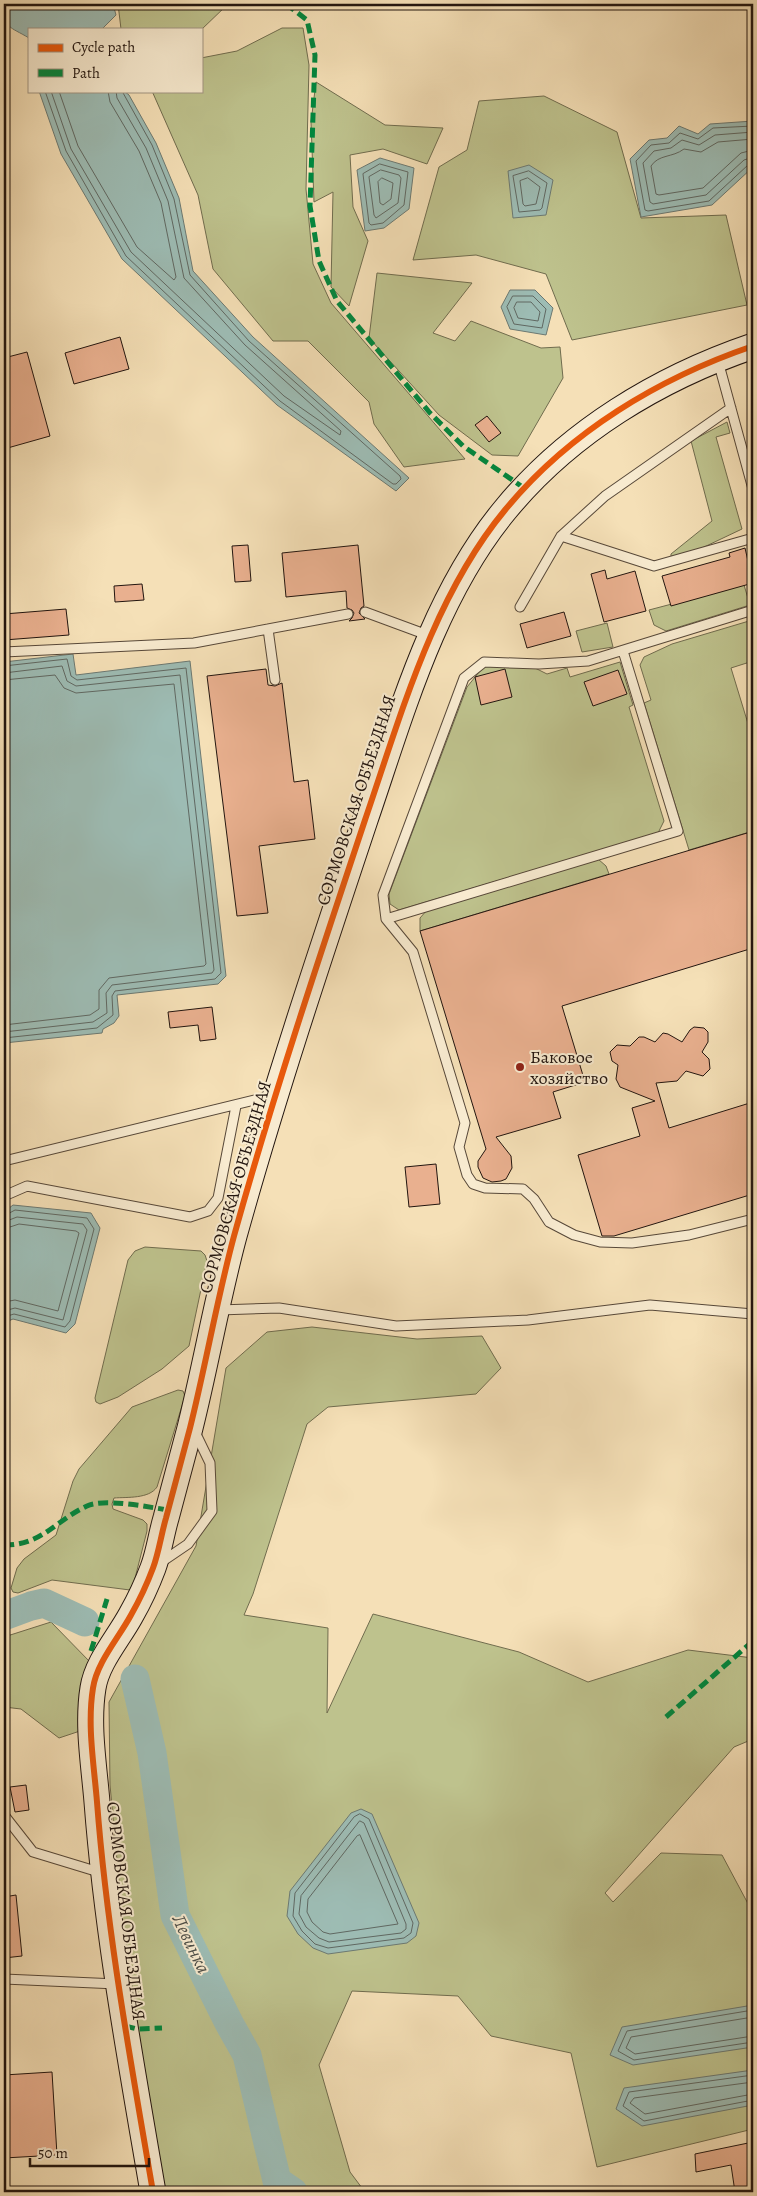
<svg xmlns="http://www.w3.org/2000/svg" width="757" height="2196" viewBox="0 0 757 2196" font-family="Alegreya,serif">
<rect width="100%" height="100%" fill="#f5e0b7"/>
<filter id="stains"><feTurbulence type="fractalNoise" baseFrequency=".004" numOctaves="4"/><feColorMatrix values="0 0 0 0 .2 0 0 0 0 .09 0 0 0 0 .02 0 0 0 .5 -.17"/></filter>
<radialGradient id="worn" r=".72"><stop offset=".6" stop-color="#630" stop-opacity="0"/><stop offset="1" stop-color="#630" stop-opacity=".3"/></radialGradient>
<path fill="#bec28d" stroke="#706c4e" d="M118 4H231L227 5 201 30 121 29Z
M282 28H303L309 65 306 189 313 264 331 303 465 459 404 467 374 424 369 402 308 341H273L213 269 198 195 152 91H201V58L237 51Z
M316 82 385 125 443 128 427 164 383 149 350 155 353 207 368 241 349 306 331 287 333 192 314 202 311 122Z
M544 96 617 132 641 218 726 215 747 305 572 340 546 274 476 255 413 260 439 167 467 150 479 101Z
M377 273 472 283 433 333 455 341 471 321 541 348 560 347 563 378 518 456 492 455 439 415 369 338Z
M727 422 730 433 716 437 742 529 702 548 671 557V554L712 521 691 441Z
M744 585 750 605 666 631 654 625 649 610Z
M749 621 753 635V661L731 668 753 740V831L689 850 644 703 651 700 640 665 644 657 672 644Z
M607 623 613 647 582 652 576 631Z
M620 662 633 705 629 707 664 821 658 833 399 910 390 904 389 894 467 687 484 666 535 668 547 674 567 668 570 677Z
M598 859 606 866 609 874 420 931V918L427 910Z
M145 1247 201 1251 205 1255 207 1261 189 1346 162 1369 118 1397 100 1404 96 1402 95 1398 128 1260 135 1251Z
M312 1327 417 1339 482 1336 501 1368 476 1394 328 1407 307 1424 253 1594 244 1615 328 1628 327 1713 373 1614 519 1652 588 1682 688 1650 753 1658V1739L734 1747 605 1893 613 1902 661 1853 722 1855 753 1913V2129L597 2167 571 2053 491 2036 458 1996 352 1991 319 2065 350 2172 365 2192H165L128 1978 110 1785 109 1702 196 1546 226 1368 267 1332Z
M178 1390 183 1391 185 1396 157 1487C149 1499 127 1497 114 1498L112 1504 113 1509 143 1520 147 1524V1531L133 1586 130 1590 52 1580 18 1593 13 1592 11 1588 17 1568 24 1559 56 1535 73 1481 79 1469 132 1407Z
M51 1622 91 1663 80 1731 59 1738 21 1709 4 1707V1637Z"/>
<path fill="#9dbcb4" stroke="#6c7972" d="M4 4H113L116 15 102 29H29V38C9 26 4 29 4 4Z
M39 91H124L129 95 156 143 179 198 193 271 253 337 409 478 396 491 277 405 122 259 61 154Z
M753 121V167L712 205 641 217 630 159 649 140 667 138 679 126 698 134 710 124Z
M380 158 414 168 409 209 384 228 365 231 357 170Z
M529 165 553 180 546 215 513 218 508 171Z
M510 290H535L553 308 546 335 510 329 501 307Z
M73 654 76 675 190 661 226 976 218 984 117 995 119 1016 114 1023 103 1029 102 1033 4 1043V662Z
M13 1205 91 1213 100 1228 75 1324 66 1333 13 1319 6 1322 4 1320V1212Z
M361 1809 372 1814 419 1923 416 1936 407 1943 328 1954 313 1948 298 1934 287 1916 290 1891 351 1813Z
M753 2005V2047L633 2065 610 2055 622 2027Z
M753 2070V2105L642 2126 616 2109 624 2088Z"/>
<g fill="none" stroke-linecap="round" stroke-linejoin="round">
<path stroke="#606862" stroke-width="1" d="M45 91 66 151 126 256 280 401 393 484H396L401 479 400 476 249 341 190 275 174 199 152 145 122 91
M51 91 71 149 131 252 284 396 340 435 341 431 245 345 184 278 168 201 146 148 117 98 116 91
M59 91 78 146 137 247 174 280 176 277 161 203 139 151 110 102 108 91
M753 126 713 128 698 139 680 133 669 143 651 145 636 161 645 210 648 211 709 201 748 165 753 164
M753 132 715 135 699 145 682 140 671 148 654 151 643 163 650 202 653 204 706 195 744 160 753 157
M753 139 718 142 701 152 684 149C672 158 659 154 651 166L656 194 659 195 703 188 741 153 753 150
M380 164 408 172 404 205 383 223 371 225 369 223 363 174Z
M381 170 399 175 401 178 398 203 376 218 374 215 369 177Z
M529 171 547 183 542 208 540 210 519 212 513 176Z
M382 178 393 183 391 199 383 205 380 203 378 182Z
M528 178 540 187 536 204 525 206 523 204 520 181Z
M513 296H533L546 309 542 328 514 324 507 307Z
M517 302H531L540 312 538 321 518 318 514 308Z
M4 666 67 659 71 676 77 680 186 668 221 973 215 979 115 991 112 996 113 1015 97 1028 4 1038
M4 673 62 666 67 681 76 686 180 675 214 970 212 973 112 985 106 993 107 1013 93 1022 4 1032
M4 680 55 675 64 688 76 693 174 684 206 964 204 966 109 978 99 990V1009L90 1015 4 1025
M4 1216 15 1210 87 1218 94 1229 70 1321 65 1327 14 1314 4 1317
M4 1222 17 1217 83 1224 87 1230 63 1320 15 1308 4 1311
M4 1229 19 1224 76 1231 79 1233 58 1311 15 1300 4 1302
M360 1814 369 1819 413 1923 411 1933 404 1938 328 1948 315 1944 302 1931 293 1916 295 1893 354 1817Z
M360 1821 364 1823 406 1924V1929L401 1933 329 1942 319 1938 306 1927 299 1914 301 1896Z
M360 1835 398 1924 330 1934 323 1932 312 1922 307 1912 308 1899 357 1836Z
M753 2010 627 2031 618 2051 634 2060 753 2042
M753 2017 631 2037 626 2048 635 2054 753 2036
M753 2075 629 2092 623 2106 644 2121 753 2100
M753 2082 634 2098 630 2103 645 2114 753 2094"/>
<path stroke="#9dbcb4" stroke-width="29" d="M4 1616 31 1606 44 1603 85 1622
M135 1679 152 1753 175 1915 229 2023 247 2055 277 2181 293 2192"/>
</g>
<path fill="#e9b08f" stroke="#22150f" d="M120 337 129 369 74 384 65 353Z
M27 352 50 436 4 449V358Z
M487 416 501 433 489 442 475 425Z
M248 545 251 581 235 582 232 546Z
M358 545 364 606 361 608 359 613 365 619 349 621 352 618 354 613 352 610 347 608 346 591 286 597 282 553Z
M745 548 753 583 671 606 662 576 730 557 729 553Z
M605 570 607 579 635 571 646 611 604 622 591 574Z
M142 584 144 600 115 602 114 586Z
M66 609 69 635 4 640V614Z
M564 612 571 636 527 648 520 624Z
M266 669 268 685 275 686 282 683 294 782 308 780 315 839 259 846 268 913 237 916 207 676Z
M505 669 512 697 481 705 475 677Z
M618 670 627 694 593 706 584 682Z
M747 833 753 852V948L562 1006 585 1082 553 1092 561 1118 496 1137 511 1156 512 1168 506 1179 501 1181 492 1182 483 1178 478 1167V1161L486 1149 420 931Z
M212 1007 216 1039 200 1041 198 1025 170 1028 168 1012Z
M694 1027 704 1028 708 1032V1042L702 1052 709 1059 710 1069 703 1076 686 1071 677 1081 656 1083 669 1128 753 1102V1194L614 1236H602L578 1155 640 1136 632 1108 655 1101 620 1087 616 1079 618 1065 612 1061 610 1052 617 1045 630 1046 639 1037H644L655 1042 663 1033 668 1034 682 1042 690 1030Z
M436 1164 440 1204 409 1207 405 1167Z
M26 1785 29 1810 15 1812 10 1787Z
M16 1895 22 1956 4 1958V1897Z
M52 2072 57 2155 4 2158V2075Z
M753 2142V2192H735L731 2165 696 2172 695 2154Z"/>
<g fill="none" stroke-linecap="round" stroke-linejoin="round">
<g stroke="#574839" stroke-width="11">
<path id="lane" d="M718 361 753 489
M561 536 654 566 753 538
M520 607 561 536 605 496 731 408
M753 610 588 661 539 664 484 662 464 678 383 895 386 919 413 952 465 1123 459 1147 467 1175 473 1184 485 1188 523 1189 534 1199 549 1222 574 1235 600 1242 632 1243 689 1235 753 1219
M365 612 430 636
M268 629 275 680
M4 652 194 643 348 614
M386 919 678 831 623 651
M4 1161 271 1096
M4 1196 27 1186 190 1217 208 1211 218 1198 236 1106
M219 1310 279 1308 396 1326 528 1320 650 1305 753 1314
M160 1563 188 1544 212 1511 210 1463 195 1432
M4 1815 33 1852 102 1873
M4 1979 117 1984"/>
</g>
<g stroke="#22150f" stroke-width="27">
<path id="secondary" d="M153 2192C131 2063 107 1933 97 1802 94 1765 87 1725 93 1688 97 1662 118 1639 131 1615 139 1601 147 1584 153 1568 159 1552 161 1535 166 1518 174 1488 182 1458 190 1428 206 1364 217 1299 234 1236 273 1096 319 958 365 820 401 715 433 597 505 510 569 432 659 378 753 346"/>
</g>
<use href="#lane" stroke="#f8ebd0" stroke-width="9"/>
<use href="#secondary" stroke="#f8ebd0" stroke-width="25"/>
<path stroke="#00873e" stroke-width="5" stroke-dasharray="10 5" stroke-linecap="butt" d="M286 4 307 20 315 55 310 206 319 261 337 301 430 413 463 446 524 488
M753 210V213
M4 1545C41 1546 56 1520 87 1506 104 1498 148 1507 168 1510
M91 1651 107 1599
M666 1717 753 1641
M125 2026 137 2029 162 2028"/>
<g stroke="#f8ebd0" stroke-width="9">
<path id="cycleway" d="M153 2192C131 2063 107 1933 97 1802 94 1765 87 1725 93 1688 97 1662 118 1639 131 1615 139 1601 147 1584 153 1568 159 1552 161 1535 166 1518 174 1488 182 1458 190 1428 206 1364 217 1299 234 1236 273 1096 319 958 365 820 401 715 433 597 505 510 569 432 659 378 753 346"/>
</g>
<use href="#cycleway" stroke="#e8590c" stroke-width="6"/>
</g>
<circle fill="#8f2418" stroke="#f8ebd0" stroke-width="2" cx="520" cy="1067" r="5"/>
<g text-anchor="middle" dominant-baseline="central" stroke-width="4" stroke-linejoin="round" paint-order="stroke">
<g font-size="18" fill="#22150f" stroke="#f8ebd0">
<text transform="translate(356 800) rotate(-72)">СОРМОВСКАЯ ОБЪЕЗДНАЯ</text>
<text transform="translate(235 1187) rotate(-74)">СОРМОВСКАЯ ОБЪЕЗДНАЯ</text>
<text transform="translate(126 1911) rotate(83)">СОРМОВСКАЯ ОБЪЕЗДНАЯ</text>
</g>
<g font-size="18" fill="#22150f" stroke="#f8ebd0" text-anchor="start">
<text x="530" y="1057">Баковое<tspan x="530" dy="21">хозяйство</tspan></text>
</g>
<g font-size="19" font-style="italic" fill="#4d4f49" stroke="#f8ebd0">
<text transform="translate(191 1944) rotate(64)">Левинка</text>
</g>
</g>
<rect width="757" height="2196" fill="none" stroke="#f5e0b7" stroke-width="20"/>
<rect x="5" y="5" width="747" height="2186" fill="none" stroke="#22150f" stroke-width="2.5"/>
<rect x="10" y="10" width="737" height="2176" fill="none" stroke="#22150f"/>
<rect x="28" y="28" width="175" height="65" fill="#f8ebd0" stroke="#a29583"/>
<rect x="38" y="44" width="25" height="8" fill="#e8590c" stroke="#a29583"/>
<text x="72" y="52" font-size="15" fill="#22150f">Cycle path</text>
<rect x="38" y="69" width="25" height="8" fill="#00873e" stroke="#a29583"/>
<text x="72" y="78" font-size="15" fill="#22150f">Path</text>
<path d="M30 2158v8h119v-8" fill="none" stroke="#22150f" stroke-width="2.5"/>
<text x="38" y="2158" font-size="15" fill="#22150f" stroke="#f8ebd0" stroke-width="4" paint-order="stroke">50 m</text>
<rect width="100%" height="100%" filter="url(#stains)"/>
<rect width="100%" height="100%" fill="url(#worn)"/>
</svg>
